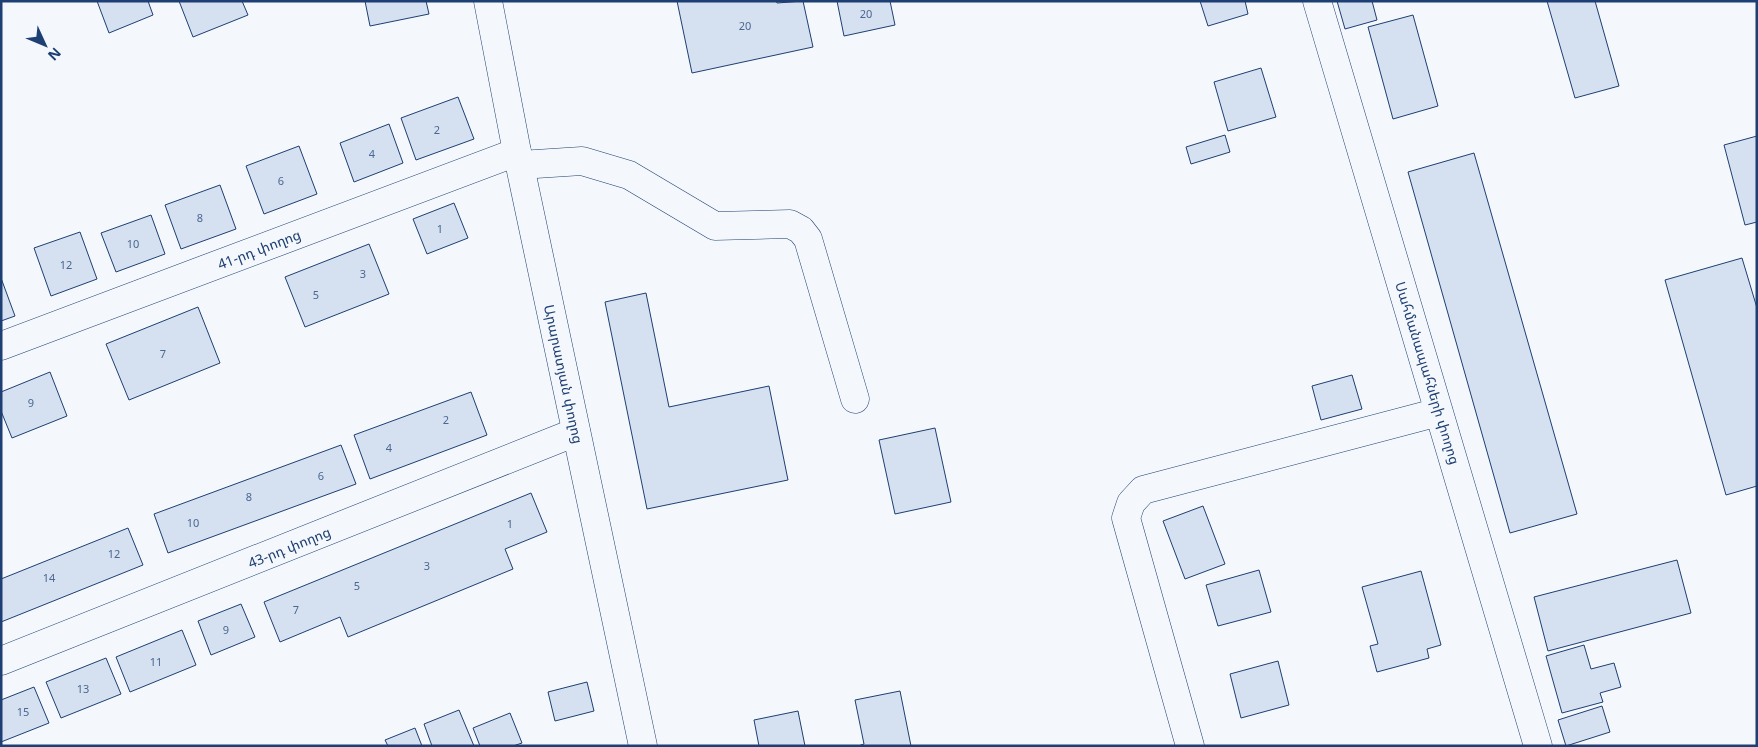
<svg xmlns="http://www.w3.org/2000/svg" width="1758" height="747" viewBox="0 0 1758 747" font-family="Georgia,'Noto Sans Armenian',serif">
<rect width="100%" height="100%" fill="#f4f7fb"/>
<path fill="#d5e0f0" stroke="#1d3f73" d="M97 1H148L153 15 109 33Z
M179 1H242L248 15 193 37Z
M365 1H426L429 14 370 26Z
M677 1H776L777 3 803 1 813 47 692 73Z
M837 1H890L895 25 844 36Z
M1200 1H1245L1248 14 1208 26Z
M1337 1H1372L1377 20 1345 29Z
M1547 1H1595L1619 86 1575 98Z
M1413 15 1438 106 1393 119 1368 27Z
M1261 68 1276 117 1228 131 1214 82Z
M458 97 474 139 416 160 401 118Z
M389 124 403 163 354 182 340 143Z
M1225 135 1230 152 1191 164 1186 147Z
M1757 136V222L1745 225 1724 145Z
M299 146 317 194 264 214 246 166Z
M1474 153 1577 514 1510 533 1408 172Z
M220 185 236 229 181 249 165 205Z
M454 203 468 238 427 254 413 219Z
M151 215 165 254 116 272 101 233Z
M80 232 97 279 51 296 34 248Z
M369 244 389 294 305 327 285 277Z
M1742 258 1757 308V486L1726 495 1665 280Z
M1 278 15 316 1 321Z
M646 293 669 407 769 386 788 480 647 509 605 302Z
M198 307 220 363 129 400 106 344Z
M50 372 67 416 12 438 1 411V392Z
M1352 375 1362 409 1321 420 1312 386Z
M471 392 487 435 370 479 354 435Z
M935 428 951 502 895 514 879 440Z
M341 445 356 484 168 553 154 514Z
M531 493 547 532 505 549 513 569 348 637 340 617 280 642 264 602Z
M1203 506 1225 564 1185 579 1163 521Z
M128 528 143 565 1 622V579Z
M1677 560 1691 613 1548 651 1534 597Z
M1259 570 1271 612 1218 626 1206 585Z
M1421 571 1441 645 1427 649 1429 658 1377 672 1370 646 1378 644 1362 587Z
M241 604 255 637 211 655 198 621Z
M182 630 196 665 130 692 116 657Z
M1584 645 1591 669 1614 663 1621 687 1600 693 1603 702 1562 713 1546 656Z
M106 658 121 694 61 718 46 682Z
M1278 661 1289 705 1241 718 1230 674Z
M587 682 594 711 555 721 548 692Z
M34 687 49 723 1 742V700Z
M900 691 911 746H858L864 744 855 700Z
M1602 706 1610 732 1566 746 1558 720Z
M459 710 474 746H432L424 724Z
M798 711 805 746H759L754 720Z
M510 713 522 743 513 746H480L473 728Z
M415 728 422 746H388L385 740Z"/>
<g fill="none" stroke-linecap="round" stroke-linejoin="round">
<g stroke="#1d3f73" stroke-width="29">
<path id="minor" d="M1317 1 1538 746
M520 165 582 161 629 175 715 226 790 224 801 230 808 239 855 399
M1 346 517 152
M1 661 576 432
M1190 746 1126 518 1131 503 1143 490 1439 412"/>
</g>
<g stroke="#1d3f73" stroke-width="29">
<path id="major" d="M488 1 517 152 643 746"/>
</g>
<use href="#minor" stroke="#f4f7fb" stroke-width="28"/>
<use href="#major" stroke="#f4f7fb" stroke-width="28"/>
</g>
<g text-anchor="middle" dominant-baseline="central" stroke-width="4" stroke-linejoin="round" paint-order="stroke">
<g font-size="11" fill="#4b6792">
<text x="866" y="13">20</text>
<text x="745" y="25">20</text>
<text x="437" y="129">2</text>
<text x="372" y="153">4</text>
<text x="281" y="180">6</text>
<text x="200" y="217">8</text>
<text x="440" y="228">1</text>
<text x="133" y="243">10</text>
<text x="66" y="264">12</text>
<text x="363" y="273">3</text>
<text x="316" y="294">5</text>
<text x="163" y="353">7</text>
<text x="31" y="402">9</text>
<text x="446" y="419">2</text>
<text x="389" y="447">4</text>
<text x="321" y="475">6</text>
<text x="249" y="496">8</text>
<text x="193" y="522">10</text>
<text x="510" y="523">1</text>
<text x="114" y="553">12</text>
<text x="427" y="565">3</text>
<text x="49" y="577">14</text>
<text x="357" y="585">5</text>
<text x="296" y="609">7</text>
<text x="226" y="629">9</text>
<text x="156" y="661">11</text>
<text x="83" y="688">13</text>
<text x="23" y="711">15</text>
</g>
<g font-size="14" fill="#1d3f73" stroke="#f4f7fb">
<text transform="translate(259 249) rotate(-21)">41-րդ փողոց</text>
<text transform="translate(1428 373) rotate(73)">Սահմանապահների փողոց</text>
<text transform="translate(564 374) rotate(78)">Արարատյան փողոց</text>
<text transform="translate(289 547) rotate(-22)">43-րդ փողոց</text>
</g>
</g>
<rect width="1758" height="747" fill="none" stroke="#1d3f73" stroke-width="5"/>
<g transform="translate(45 45) rotate(134)" stroke="#f4f7fb" stroke-width="4" paint-order="stroke">
<path d="M0-4L9 19L0 12L-9 19Z" fill="#1d3f73"/>
<text y="-8" font-size="14" font-weight="bold" text-anchor="middle" fill="#1d3f73">N</text>
</g>
</svg>
